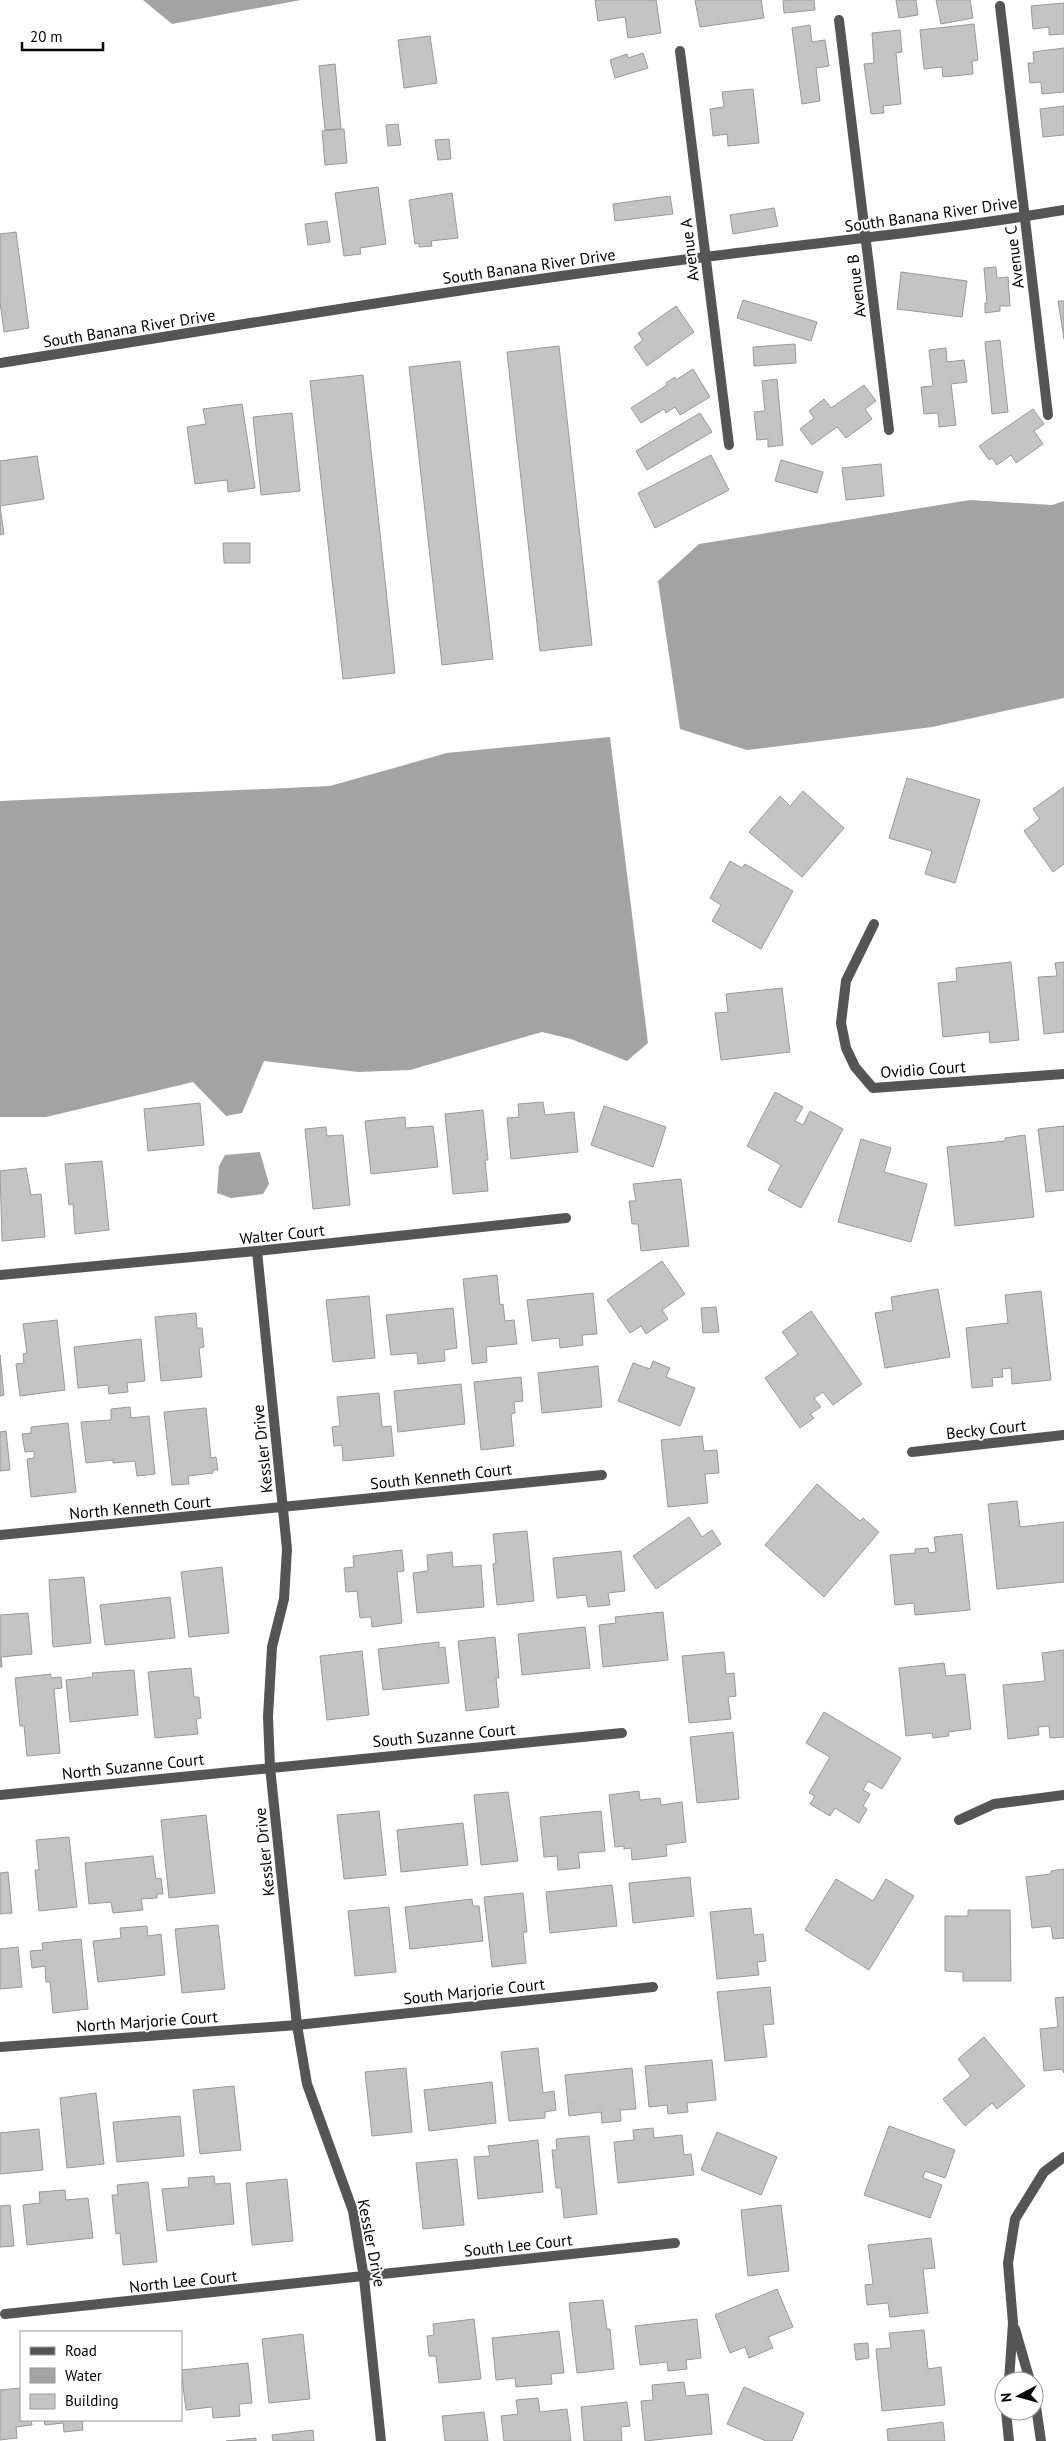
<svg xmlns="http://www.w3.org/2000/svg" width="1064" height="2441" viewBox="0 0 1064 2441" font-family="'PT Sans',sans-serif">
<rect width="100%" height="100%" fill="#fff"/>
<path fill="#a3a3a3" d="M143 0H301L172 24Z
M970 500 1052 505 1064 501V698L932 727 747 750 680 729 658 581 699 544Z
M610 737 648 1043 627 1061 571 1039 542 1032 410 1070 358 1072 264 1061 242 1113 226 1116 193 1082 46 1117H0V801L330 786 447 753Z
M260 1152 269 1184 263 1194 231 1198 217 1193 219 1166 225 1155Z"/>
<path fill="#c4c4c4" stroke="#999" d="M595 0H656L661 33 628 38 625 17 598 21Z
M695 0H761L764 18 700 27Z
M783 0H814L815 10 784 13Z
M896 0H916L918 15 899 18Z
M936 0H970L973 18 941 24Z
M1064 3V34L1049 35V27L1033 29 1031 6Z
M974 24 978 60 972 61 973 74 943 77 942 67 924 69 920 30Z
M810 25 812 42 825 40 829 66 816 68 820 101 802 104 792 28Z
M900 30 902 52 896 53 901 104 883 106 884 113 871 114 864 64 874 63 872 33Z
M430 36 437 83 404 88 398 40Z
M1064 48V92L1042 94 1041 82 1030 83 1028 63H1034L1033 52Z
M643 53 648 68 615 78 610 60 627 54 628 58Z
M335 64 341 129 325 130 319 66Z
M753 89 759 143 728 146 727 134 713 136 710 109 724 107 722 92Z
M1064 106V135L1043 137 1040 109Z
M398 124 401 145 388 146 386 125Z
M344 129 347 163 325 165 322 131Z
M449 139 451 159 438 160 435 140Z
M378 187 386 244 360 248 361 254 344 256 335 193Z
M452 193 458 238 431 241 432 246 419 247V243L415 244 409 200Z
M670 196 673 214 615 221 613 204Z
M774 208 778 226 733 234 730 215Z
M327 221 330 242 308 245 305 224Z
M16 232 29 328 4 332 0 302V234Z
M996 267 997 278 1008 277 1010 306H1000V311L985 313V303H987L984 268Z
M901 272 967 281 962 317 897 309Z
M743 300 817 322 811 341 737 318Z
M1058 301H1064V339Z
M676 306 694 332 647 366 634 347 643 340 638 333Z
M1000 340 1008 412 992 414 985 342Z
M795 344 796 363 754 366 753 347Z
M559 346 592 645 540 651 507 352Z
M946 348 947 362 964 360 967 382 951 384 956 425 939 427 938 413 924 414 921 387 933 386 929 350Z
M460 361 493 659 442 665 409 367Z
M693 369 710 397 680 415 675 407 666 413 664 409 641 423 631 408 667 385 666 383 675 377 676 380Z
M363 375 395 673 343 679 310 381Z
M777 379 783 445 768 447V439L757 440 754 412 765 411 762 381Z
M864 385 876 401 865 409 872 419 846 438 837 427 812 445 800 429 814 418 809 411 824 399 831 408Z
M242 404 255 488 228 492 227 480 195 484 187 427 206 424 203 409Z
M1033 409 1044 424 1034 431 1043 444 1016 463 1011 455 997 465 992 458 989 460 979 446Z
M292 413 300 491 261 495 253 417Z
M700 413 712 432 647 470 636 451Z
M711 455 729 490 655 528 638 493Z
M37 456 44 499 0 506 4 534 0 535V461Z
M781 460 823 472 817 493 775 481Z
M881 464 884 496 846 500 842 468Z
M223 543H250V563H224Z
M907 778 980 800 955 883 925 874 932 851 889 838Z
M1064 787V864L1053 872 1024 831 1040 819 1033 809Z
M803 791 844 828 802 877 749 832 780 796 790 806Z
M730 861 742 868 745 864 793 891 761 949 712 921 721 905 710 898Z
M1011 962 1019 1040 990 1043 989 1032 943 1037 938 983 957 981 956 968Z
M1064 962V1032L1044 1034 1038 977 1057 976 1055 963Z
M782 988 790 1052 721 1060 715 1013 728 1012 726 994Z
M775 1092 803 1107 795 1121 803 1125 810 1111 843 1129 801 1208 768 1190 781 1165 747 1146Z
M543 1102 545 1115 574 1112 578 1152 511 1159 507 1118 519 1117 518 1104Z
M200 1103 204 1145 148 1151 144 1109Z
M604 1106 666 1127 653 1167 591 1145Z
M483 1110 488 1160H485L488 1191 453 1194 445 1114Z
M405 1117 406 1128 433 1126 438 1167 371 1174 365 1121Z
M1064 1126V1190L1046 1192 1038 1129Z
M326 1127 327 1136 343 1135 350 1205 313 1209 305 1129Z
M1025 1135 1034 1217 955 1226 947 1147 1005 1141V1138Z
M861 1139 891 1148 884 1172 927 1184 911 1242 838 1222Z
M102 1161 109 1230 75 1234 73 1204 69 1205 65 1164Z
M26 1168 31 1195 41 1194 45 1237 2 1241 0 1171Z
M681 1179 689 1246 641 1251 638 1224H632L629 1201H636L633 1184Z
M662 1261 685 1294 662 1310 668 1319 646 1334 641 1326 630 1333 607 1300Z
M497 1275 500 1305 503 1304 505 1321 514 1320 517 1344 486 1347 487 1362 472 1364 463 1279Z
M938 1289 950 1357 885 1368 875 1313 893 1310 891 1297Z
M1041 1291 1051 1380 1012 1384 1011 1368 1002 1369 1003 1377 992 1378 993 1386 972 1388 966 1328 1008 1323 1005 1295Z
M593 1293 597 1334 582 1335 583 1345 560 1348 559 1338 532 1341 527 1300Z
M369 1296 375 1358 333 1362 326 1300Z
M716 1307 719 1332 703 1333 701 1308Z
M453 1308 457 1348 444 1350 445 1361 418 1364 417 1353 391 1355 386 1315Z
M811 1311 862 1384 833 1405 823 1392 814 1398 821 1407 810 1414 814 1418 800 1428 765 1378 798 1354 782 1332Z
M196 1313 197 1328H202L204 1347 199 1348 202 1377 161 1381 155 1317Z
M57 1320 65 1390 20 1396 16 1364 24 1363 23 1354 27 1353 23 1324Z
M141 1339 145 1381 127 1383 128 1392 109 1394 108 1385 78 1388 74 1347Z
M0 1355 4 1395 0 1396Z
M653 1361 670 1368 666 1377 695 1388 680 1426 618 1401 633 1363 650 1369Z
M598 1366 602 1407 542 1413 538 1373Z
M521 1377 523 1401 514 1402 515 1413 511 1414 514 1446 481 1450 474 1382Z
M461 1384 465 1424 398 1432 394 1391Z
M379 1393 382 1427 391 1426 394 1456 343 1461 342 1445 334 1446 332 1427 340 1426 337 1397Z
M130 1407 131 1418 149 1416 155 1474 137 1476 135 1461 113 1463V1460L86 1463 81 1422 111 1420V1409Z
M206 1408 211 1458 216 1457 218 1470H213V1473L188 1476 189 1484 172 1485 164 1412Z
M68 1423 76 1492 31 1497 27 1459 34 1458V1451L25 1452 22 1434 31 1433V1427Z
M6 1431 10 1470 0 1471V1432Z
M702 1436 704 1451 717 1450 719 1473 705 1474 708 1503 668 1507 661 1440Z
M817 1484 860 1521 863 1518 879 1532 824 1597 765 1545Z
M1017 1501 1020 1527 1064 1522V1582L997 1589 988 1504Z
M689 1517 702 1537 712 1530 721 1544 656 1589 633 1556Z
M527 1531 534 1601 497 1605 493 1564 496 1563 493 1534Z
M962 1534 970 1610 915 1615 914 1603 895 1605 890 1555 915 1553V1549L928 1548 929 1553 936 1552 934 1537Z
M402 1550 404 1571 397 1572 402 1623 372 1627 371 1617 360 1618 357 1591 346 1592 344 1568 354 1567 353 1556Z
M621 1551 625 1591 608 1593 610 1605 588 1607 586 1595 557 1598 553 1558Z
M452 1552 453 1567 481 1565 484 1607 417 1613 413 1573 428 1571 427 1555Z
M222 1567 229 1633 189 1637 181 1572Z
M84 1577 91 1643 53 1647 49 1580Z
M170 1597 175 1638 105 1645 100 1605Z
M663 1612 668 1660 603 1667 599 1625 616 1623 615 1617Z
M28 1613 32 1654 1 1657 2 1667H0V1615Z
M585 1627 590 1668 522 1675 518 1634Z
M495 1637 499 1678H496L499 1707 466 1711 458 1641Z
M439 1642V1648L445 1647 449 1683 383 1690 378 1649Z
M1064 1650V1737L1050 1738 1049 1726 1038 1727 1039 1735 1008 1739 1003 1685 1045 1681 1042 1653Z
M362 1651 369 1715 327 1720 320 1656Z
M724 1652 726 1674 734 1673 736 1696 728 1697 731 1719 689 1723 682 1656Z
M944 1663 946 1676 965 1674 971 1729 948 1732 949 1736 933 1738 932 1733 906 1736 899 1668Z
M191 1668 194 1697H199L201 1718 196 1719 198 1734 155 1738 148 1672Z
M134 1670 138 1715 70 1722 66 1680 93 1677 92 1673Z
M51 1674V1678L61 1677 62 1688 54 1689 60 1753 27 1756 24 1726H20L15 1678Z
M824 1712 901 1758 882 1789 868 1781 863 1790 870 1794 863 1806 867 1809 859 1823 835 1808 830 1816 810 1804 815 1796 809 1793 830 1757 806 1743Z
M733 1732 739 1799 697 1803 690 1737Z
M639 1791 640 1800 660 1798 661 1805 682 1802 686 1842 666 1845 667 1856 632 1860 631 1848 624 1849V1846L615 1847 609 1795Z
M508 1792 518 1861 481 1865 474 1795Z
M379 1811 386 1875 344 1879 337 1815Z
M601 1811 605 1851 578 1853 580 1868 558 1870 557 1856 544 1857 540 1817Z
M206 1815 215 1893 169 1898 161 1820Z
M463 1823 468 1865 401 1872 397 1830Z
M69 1837 77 1907 39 1911 35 1870H39L36 1840Z
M153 1856 156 1879 161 1878 163 1894H157V1898L141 1899 143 1910 113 1913 111 1902 89 1904 85 1863Z
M1064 1869V1938L1053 1939 1051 1926 1032 1928 1026 1877 1051 1874V1871Z
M8 1872 12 1913 0 1914V1873Z
M690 1877 694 1916 633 1923 629 1883Z
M836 1879 873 1901 886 1879 914 1896 869 1970 805 1930Z
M612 1885 617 1926 550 1933 546 1892Z
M523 1893 527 1932H523L526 1963 492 1967 484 1897Z
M472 1899 473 1906H479L483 1941 410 1949 405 1907Z
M389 1907 396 1972 355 1976 348 1911Z
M751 1908 754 1935 763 1934 766 1961 757 1962 759 1975 717 1979 710 1912Z
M968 1910H1010L1011 1981H963V1972L945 1971V1916H968Z
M218 1925 225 1989 182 1993 175 1929Z
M147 1926 148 1936 161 1934 165 1975 98 1982 93 1941 121 1938 120 1928Z
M81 1939 88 2009 53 2013 50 1982H46L45 1966 32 1968 30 1951 43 1950 42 1943Z
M18 1947 22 1987 0 1989V1949Z
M770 1987 774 2024 763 2025 767 2057 725 2061 717 1992Z
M1064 1997V2073L1062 2069 1044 2071 1040 2029 1058 2027 1055 1998Z
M984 2037 1025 2086 997 2109 992 2103 965 2126 943 2099 971 2076 958 2059Z
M538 2048 543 2093 554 2091 556 2110 545 2112V2118L509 2121 501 2052Z
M712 2060 716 2100 687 2103 688 2112 668 2114 667 2105 649 2107 645 2066Z
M406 2068 412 2132 372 2136 365 2072Z
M632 2068 636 2109 620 2110 621 2121 602 2123 601 2112 569 2116 565 2075Z
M492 2082 496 2123 429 2131 424 2090Z
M234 2086 241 2150 200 2154 193 2090Z
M96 2093 104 2164 67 2168 60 2098Z
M180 2116 184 2156 117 2162 113 2122Z
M889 2126 955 2150 945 2178 925 2171 923 2178 942 2185 930 2218 864 2195Z
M653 2128 654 2138 682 2135 684 2155 691 2154 694 2175 618 2183 614 2142 634 2140 633 2130Z
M39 2129 43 2170 0 2174V2133Z
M717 2132 777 2157 761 2195 701 2170Z
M589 2136 597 2214 564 2218 561 2188H556L552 2150H557L556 2139Z
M538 2140 543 2192 478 2199 474 2157 490 2156 488 2146Z
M457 2159 464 2225 423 2229 416 2163Z
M214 2176 215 2184 230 2183 234 2224 167 2231 162 2189 189 2187 188 2178Z
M287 2179 293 2241 252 2245 246 2183Z
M148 2182 157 2262 123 2265 120 2233 116 2234 112 2195H118L117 2185Z
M65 2190 66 2200 88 2198 93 2238 27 2245 23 2205 40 2203 39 2192Z
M10 2205 14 2246 0 2247V2206Z
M781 2205 789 2271 748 2276 741 2210Z
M931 2238 935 2268 923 2269 928 2313 890 2317 888 2303 867 2305 865 2285 873 2284 868 2245Z
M777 2289 793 2327 768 2337 773 2348 749 2358 745 2347 730 2353 715 2315Z
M603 2300 607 2329H610L614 2369 577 2373 569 2303Z
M474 2319 481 2379 439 2383 436 2356H429L427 2336 434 2335 433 2324Z
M697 2319 701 2358 686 2360 687 2369 668 2371 667 2362 640 2365 635 2326Z
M924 2330 928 2369 941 2367 945 2405 882 2411 876 2349 891 2348 889 2333Z
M559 2331 564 2373 551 2374 552 2384 516 2387 515 2378 496 2380 492 2338Z
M303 2334 310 2399 269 2403 262 2339Z
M868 2343 869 2358 856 2360 854 2344Z
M248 2363 252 2403 239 2404 240 2416 213 2418 212 2407 186 2410 181 2370Z
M684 2382 686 2396 708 2394 712 2434 645 2441 641 2401 653 2400 652 2385Z
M744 2387 804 2413 792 2441H766L727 2424Z
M21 2388V2420H31L32 2425 16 2427 17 2438 0 2440V2390Z
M538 2398 540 2412 567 2409 571 2441H504L501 2416 518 2414 516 2400Z
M627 2402 630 2426 621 2427 622 2441H584L581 2407Z
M484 2412 488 2441H445L442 2416Z
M44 2420H93L82 2421 83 2430 64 2432 63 2423 45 2425Z
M943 2422 945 2441H888L887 2429Z
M313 2430 314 2441H273L272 2435Z
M256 2438V2441H226Z"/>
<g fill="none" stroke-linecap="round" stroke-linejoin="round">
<path stroke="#555" stroke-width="10" d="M1000 6 1048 415
M839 20 889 430
M680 51 729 445
M0 363C235 326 469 286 705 257 825 242 945 230 1064 210
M874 924 846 981 841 1023 846 1048 855 1067 873 1088 1064 1074
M257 1251 287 1549 284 1599 272 1647 268 1717 270 1767 297 2025 307 2084 353 2211 364 2278 381 2441
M0 1275 257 1251 566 1218
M912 1452 1064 1435
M0 1535 602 1475
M0 1795 622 1733
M959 1820 994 1804 1064 1795
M0 2047 297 2025 653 1987
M5 2314 675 2243
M1015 2329 1030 2381
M1009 2381 1013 2323 1008 2263 1015 2219 1044 2172 1064 2157
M1034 2393 1041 2441
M1006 2411 1009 2441"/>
</g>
<g text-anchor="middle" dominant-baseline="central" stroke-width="4" stroke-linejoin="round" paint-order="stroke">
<g font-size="16" fill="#000" stroke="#fff">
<text transform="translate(931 214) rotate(-8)">South Banana River Drive</text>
<text transform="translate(689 250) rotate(-97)">Avenue A</text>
<text transform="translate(1014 257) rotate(-97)">Avenue C</text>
<text transform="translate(529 266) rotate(-8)">South Banana River Drive</text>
<text transform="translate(856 286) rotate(-97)">Avenue B</text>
<text transform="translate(129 328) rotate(-9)">South Banana River Drive</text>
<text transform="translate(923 1069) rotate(-4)">Ovidio Court</text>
<text transform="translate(282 1234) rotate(-6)">Walter Court</text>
<text transform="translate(986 1429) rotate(-6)">Becky Court</text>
<text transform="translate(262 1449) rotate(-96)">Kessler Drive</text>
<text transform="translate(441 1476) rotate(-6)">South Kenneth Court</text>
<text transform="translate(140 1507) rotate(-5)">North Kenneth Court</text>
<text transform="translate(444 1735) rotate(-5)">South Suzanne Court</text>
<text transform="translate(133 1766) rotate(-6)">North Suzanne Court</text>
<text transform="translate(264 1852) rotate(-96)">Kessler Drive</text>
<text transform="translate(474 1991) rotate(-6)">South Marjorie Court</text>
<text transform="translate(147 2021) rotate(-4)">North Marjorie Court</text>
<text transform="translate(372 2243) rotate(79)">Kessler Drive</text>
<text transform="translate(518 2245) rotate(-6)">South Lee Court</text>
<text transform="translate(183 2281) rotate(-6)">North Lee Court</text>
</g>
</g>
<rect x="20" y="2331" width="162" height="90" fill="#ffffff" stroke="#999999"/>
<rect x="30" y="2347" width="25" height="8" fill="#555555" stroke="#999999"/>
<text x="65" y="2356" font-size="15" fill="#000000">Road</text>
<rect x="30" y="2368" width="25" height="15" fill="#a3a3a3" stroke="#999999"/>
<text x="65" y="2381" font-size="15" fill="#000000">Water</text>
<rect x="30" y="2394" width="25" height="15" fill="#c4c4c4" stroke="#999999"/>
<text x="65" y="2406" font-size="15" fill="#000000">Building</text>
<g transform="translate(1019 2396) rotate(264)"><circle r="24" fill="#ffffff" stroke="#999999"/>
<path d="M0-4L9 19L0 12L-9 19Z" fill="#000000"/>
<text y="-8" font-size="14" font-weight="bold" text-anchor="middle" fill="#000000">N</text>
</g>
<path d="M22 42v8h81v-8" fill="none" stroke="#000000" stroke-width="2.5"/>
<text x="30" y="42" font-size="15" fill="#000000" stroke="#ffffff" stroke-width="4" paint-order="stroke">20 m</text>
</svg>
